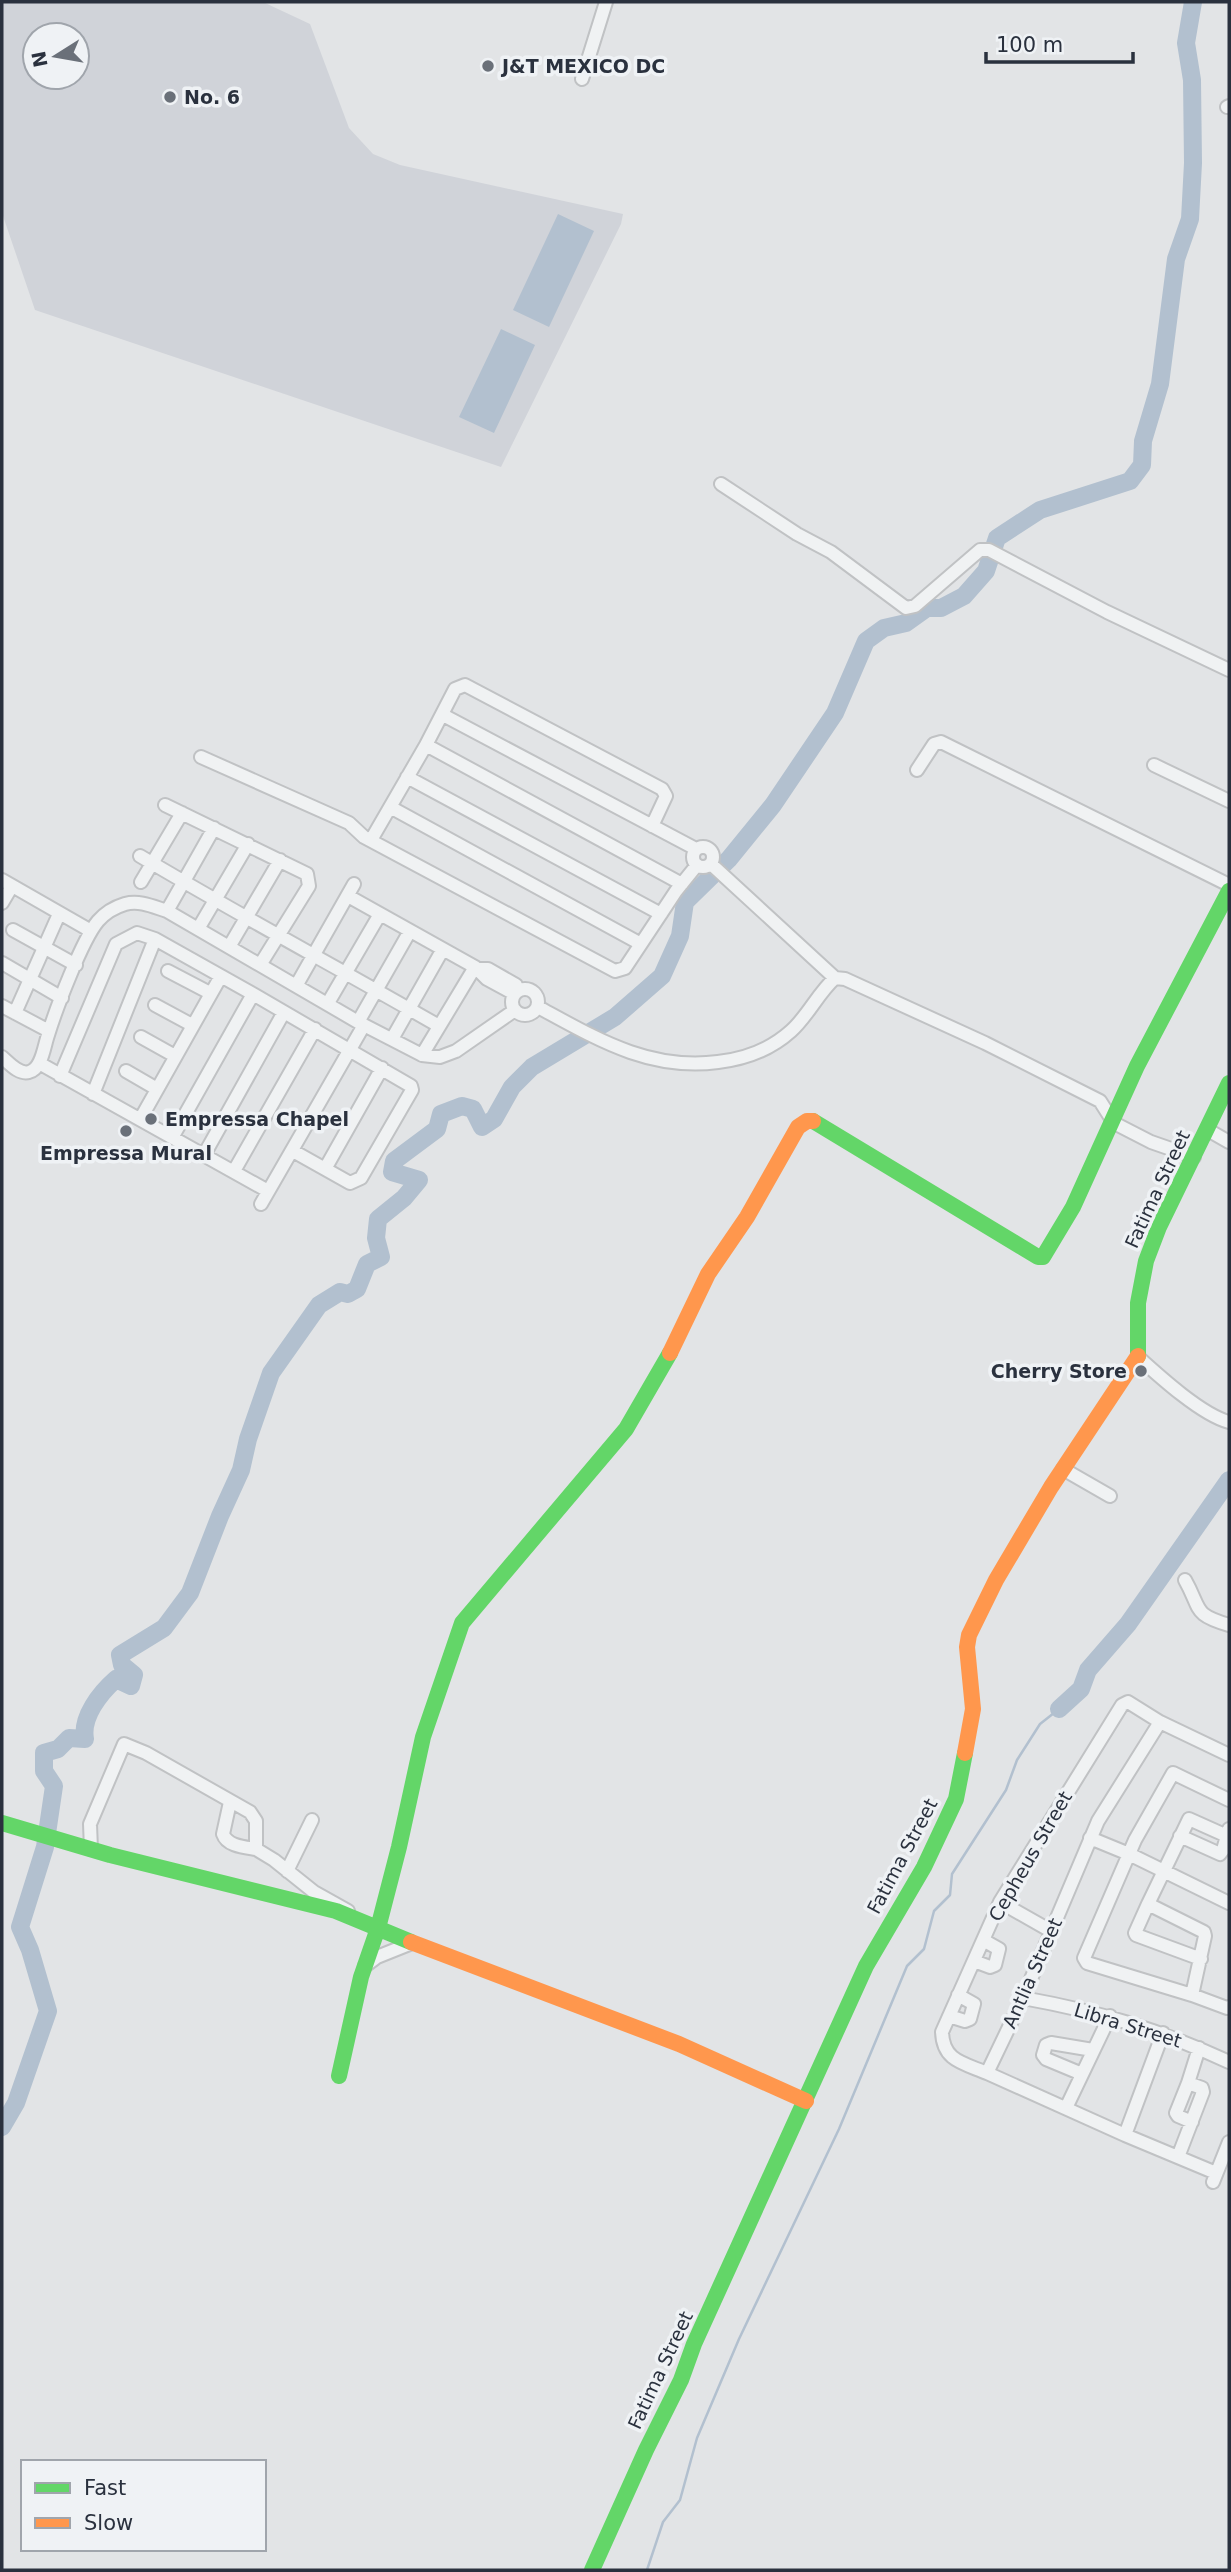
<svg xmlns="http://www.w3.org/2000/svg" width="1231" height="2572" viewBox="0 0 1231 2572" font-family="'DejaVu Sans',sans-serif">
<rect width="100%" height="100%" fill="#e2e4e6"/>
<path fill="#d0d3d9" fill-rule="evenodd" d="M2 2H263L310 24 349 128 373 154 400 165 623 214 621 224 501 467 35 310 2 213ZM35 35H77V77H35Z"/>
<path fill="#b2c0cf" d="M558 214 594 231 549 327 513 310Z
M501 329 535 345 494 433 459 417Z"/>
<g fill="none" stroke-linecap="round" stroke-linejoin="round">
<path stroke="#b2c0cf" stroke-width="2.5" d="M647 2570 663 2522 680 2500 697 2438 739 2339 839 2129 907 1966 924 1949 934 1911 950 1895 952 1874 1006 1790 1017 1760 1040 1724 1059 1709"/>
<path stroke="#b2c0cf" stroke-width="18" d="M1059 1709 1081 1689 1088 1670 1128 1624 1229 1480
M2 2127 16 2103 48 2011 30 1950 20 1927 45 1847 54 1786 44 1771V1753L58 1749 69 1738 85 1739C81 1717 100 1693 116 1679L131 1686 134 1675 122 1665 120 1655 164 1628 190 1593 220 1516 241 1470 248 1439 271 1373 319 1305 340 1292 348 1294 357 1289 367 1264 381 1257 376 1238 378 1219 404 1198 419 1180 392 1172 394 1161 437 1129 441 1114 462 1106 473 1109 482 1127 494 1119 512 1087 532 1067 615 1017 662 976 680 936 685 902 729 859 773 805 835 713 866 641 884 628 906 623 927 608H941L964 596 986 571 997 538 1040 510 1130 481 1142 465 1143 441 1160 384 1176 259 1190 219 1193 163 1192 80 1186 43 1193 2"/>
<g stroke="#c0c2c4" stroke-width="16">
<path id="street" d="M582 79 606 2
M1227 107 1229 106
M721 484 797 534 831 552 906 608 915 606 980 550H989L1107 612 1229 670
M443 715 696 849
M426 745 682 884
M201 757 349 823 364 837 615 971 625 968 676 891 697 865
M1154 765 1229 801
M917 770 934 744 941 742 1229 885
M407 777 661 914
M165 805 307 874 309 886 260 965
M390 807 641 944
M371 840 426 745 455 689 465 685 662 789 666 796 652 826
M693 857a10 10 0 1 1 20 0a10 10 0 1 1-20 0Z
M140 856C239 915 340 969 439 1026
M711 864 835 978
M2 880 91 931
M141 882 182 813
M348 896 475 967 487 979 515 994
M2 903 12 886
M167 911 214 828
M198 929 248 844
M13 930 76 965
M229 947 280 860
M2 963 62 998
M478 969H488L516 985
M168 971 210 993
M296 986 354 884
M512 1002a13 13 0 1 1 26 0a13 13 0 1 1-26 0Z
M328 1003 380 914
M155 1005 192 1025
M2 1006 49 1031
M538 1007C597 1039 649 1071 718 1062 745 1059 771 1049 791 1031 808 1016 818 993 835 978L845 979 985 1043 1100 1101 1114 1123 1151 1142 1194 1157
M15 1013 59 914
M358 1022 410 931
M141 1037 175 1056
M392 1039 443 949
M422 1055 475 967
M2 1057C9 1063 19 1075 29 1072 42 1069 44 1046 48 1035 56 1009 82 940 98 921 105 913 115 907 125 904 140 900 154 907 167 911L358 1022 422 1055 440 1057 456 1051 515 1010
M39 1063 268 1191
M126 1071 157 1089
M60 1076 116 944 137 933 155 939 253 994 411 1086 412 1090 361 1178 350 1183 293 1151
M93 1094 155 939
M141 1118 221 976
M1208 1130 1229 1142
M173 1136 253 994
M204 1155 284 1012
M325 1169 382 1068
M234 1171 315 1029
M261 1204 364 1025
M1138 1357C1160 1377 1202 1415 1229 1422
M1063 1469 1110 1496
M1185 1580C1202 1610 1192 1614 1229 1625
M1229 1800 1173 1773 1135 1840 1084 1958 1087 1963 1192 1995 1227 2008 1229 2007
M230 1802 223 1834C227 1846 244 1847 256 1849
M1180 1836 1220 1854 1223 1850 1227 1836
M1090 1838 1129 1854 1229 1903
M91 1849 90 1824 124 1744 146 1753 250 1812 256 1821V1849L274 1860 314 1892 348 1911
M287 1871 312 1820
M1000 1902 1051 1931
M1148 1904 1135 1933 1136 1935 1201 1959
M974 1961 990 1967 995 1965 999 1949 983 1940
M365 1966 377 1957 412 1943
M1192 1995 1205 1936 1204 1932 1148 1904 1189 1819 1227 1836 1229 1829
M1023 1998C1100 2012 1158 2029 1229 2062
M949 2016 965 2021 970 2019 974 2004 958 1995
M987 2073C963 2063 943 2061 942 2032L1000 1902 1122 1705 1128 1702 1160 1722
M1082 2074 1046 2059 1043 2055 1046 2045 1051 2043 1093 2050
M1188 2083 1176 2113 1178 2116 1192 2122
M1066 2108 1110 2016
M1125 2135 1163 2033
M1178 2157 1203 2092 1202 2088 1188 2083 1199 2048
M1216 2173 1125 2135 987 2073 1023 1998 1098 1821 1160 1722 1229 1755
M1213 2182 1229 2142"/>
</g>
<use href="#street" stroke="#f0f2f3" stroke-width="12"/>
<path stroke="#63d668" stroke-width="16" d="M813 1121 1038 1257H1043L1073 1207 1137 1066 1229 891
M1138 1356V1303L1146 1261 1159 1227 1229 1083
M2 1823 110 1855 336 1911 411 1942
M339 2076 361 1977 378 1928 399 1847 423 1737 462 1623 626 1429 670 1353
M592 2570 646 2450 681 2380 694 2344 866 1966 924 1867 956 1799 965 1753"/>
<path stroke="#ff974d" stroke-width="16" d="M670 1353 708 1274 747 1217 798 1127 807 1121H813
M965 1753 973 1709 967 1647 969 1635 996 1580 1051 1487 1138 1356
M411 1942 679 2044 806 2101"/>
</g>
<g fill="#6a7079" stroke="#eff2f5" stroke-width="2.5">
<circle cx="488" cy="66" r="7"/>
<circle cx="170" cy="97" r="7"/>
<circle cx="151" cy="1119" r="7"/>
<circle cx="126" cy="1131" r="7"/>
<circle cx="1141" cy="1371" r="7"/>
</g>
<g text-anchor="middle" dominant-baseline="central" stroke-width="7" stroke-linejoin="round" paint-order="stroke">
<g font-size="19" font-weight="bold" fill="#2a313e" stroke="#eff2f5" text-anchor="start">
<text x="502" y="66">J&amp;T MEXICO DC</text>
<text x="184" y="97">No. 6</text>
<text x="165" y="1119">Empressa Chapel</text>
<text x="126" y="1153" text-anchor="middle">Empressa Mural</text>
<text x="1127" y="1371" text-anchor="end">Cherry Store</text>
</g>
<g font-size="19" fill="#2a313e" stroke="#eff2f5">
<text transform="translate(1157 1189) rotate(-65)">Fatima Street</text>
<text transform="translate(902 1856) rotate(-62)">Fatima Street</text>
<text transform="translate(1030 1856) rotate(-60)">Cepheus Street</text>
<text transform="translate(1032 1973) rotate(-66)">Antlia Street</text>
<text transform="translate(1128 2025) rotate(17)">Libra Street</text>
<text transform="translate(660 2370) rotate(-65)">Fatima Street</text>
</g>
</g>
<rect width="1231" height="2572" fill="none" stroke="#2a313e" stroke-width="7"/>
<rect x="21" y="2460" width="245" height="91" fill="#eff2f5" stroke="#a0a5ac" stroke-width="2"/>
<rect x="35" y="2483" width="35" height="10" fill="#63d668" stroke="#a0a5ac" stroke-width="2"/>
<text x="84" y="2495" font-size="21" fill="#2a313e">Fast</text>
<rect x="35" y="2518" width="35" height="10" fill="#ff974d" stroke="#a0a5ac" stroke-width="2"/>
<text x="84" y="2530" font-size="21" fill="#2a313e">Slow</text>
<g transform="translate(56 56) rotate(259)"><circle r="33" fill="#eff2f5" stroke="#a0a5ac" stroke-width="2"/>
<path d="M0-5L12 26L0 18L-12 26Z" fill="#6a7079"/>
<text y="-10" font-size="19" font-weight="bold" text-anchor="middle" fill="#2a313e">N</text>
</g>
<path d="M986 52v10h147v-10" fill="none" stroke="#2a313e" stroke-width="3.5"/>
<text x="996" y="52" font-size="21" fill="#2a313e" stroke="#eff2f5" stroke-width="5" paint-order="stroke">100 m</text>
</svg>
